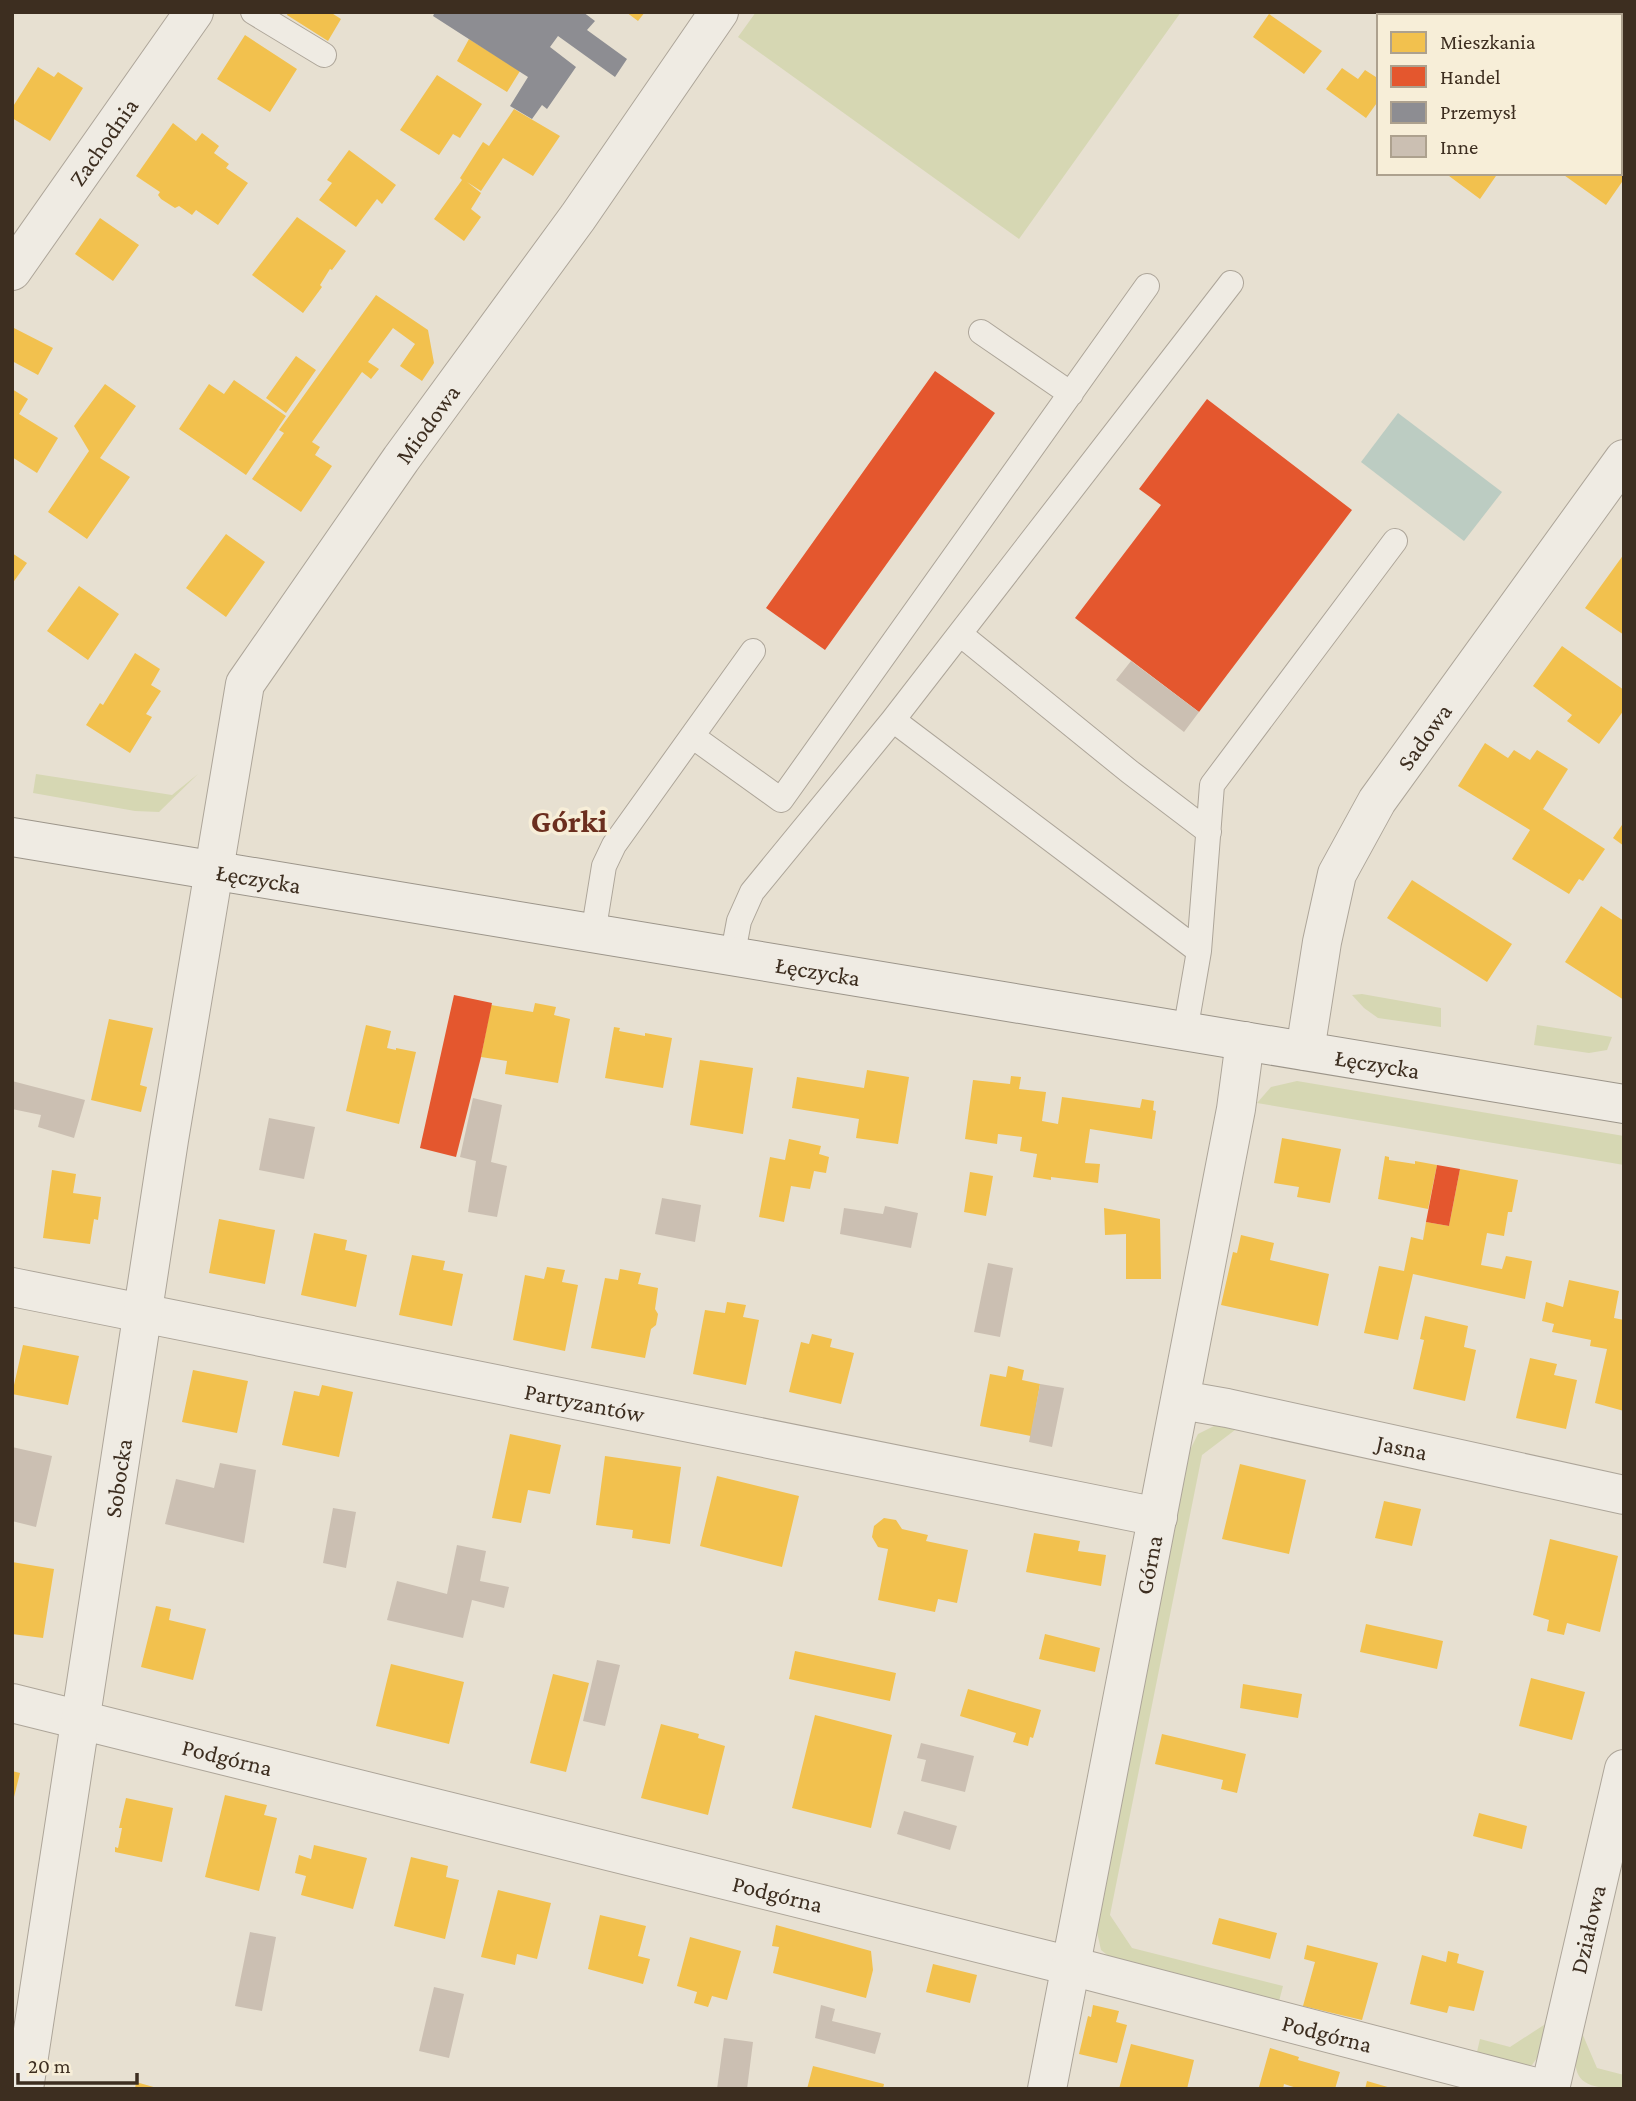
<svg xmlns="http://www.w3.org/2000/svg" width="1636" height="2101" viewBox="0 0 1636 2101" font-family="'Crimson Pro',serif">
<rect width="100%" height="100%" fill="#e7e0d1"/>
<path fill="#d6d7b3" d="M756 12H1181L1019 239 738 37Z
M36 774 172 795 198 774 159 812 135 811 33 793Z
M1362 994 1441 1008V1027L1378 1018 1364 1008 1352 995Z
M1537 1025 1612 1037 1607 1050 1589 1053 1534 1045Z
M1297 1081 1624 1136V1165L1257 1103 1271 1087Z
M1216 1425 1235 1430 1202 1455 1110 1915 1132 1948 1283 1986 1278 2005 1117 1963 1101 1950 1097 1932 1189 1452 1198 1434Z
M1547 2023 1540 2054 1532 2065 1519 2067 1476 2056 1480 2039 1510 2047Z
M1579 2026 1597 2068 1624 2075V2089C1569 2089 1572 2072 1579 2026Z"/>
<path fill="#bcccc2" d="M1398 413 1502 492 1464 541 1361 462Z"/>
<path fill="#f2c14e" d="M288 12H330L341 19 328 41 287 15Z
M626 12H645L638 21Z
M1269 14 1322 51 1304 74 1253 37Z
M245 35 297 69 270 112 217 79Z
M469 39 520 71 507 92 457 61Z
M38 67 54 77 58 72 83 88 50 141 12 118V108Z
M1342 68 1358 79 1365 70 1379 79V100L1366 118 1326 89Z
M437 75 482 104 460 138 453 134 439 155 400 130Z
M514 109 560 136 533 176 503 158 481 191 467 182 481 193 471 209 481 217 464 241 434 219 462 180 460 178 483 142 489 146Z
M173 123 196 141 202 133 219 146 214 153 229 164 226 168 248 183 218 225 196 210 192 215 179 206 175 208 161 199 158 195 160 192 136 176Z
M1620 132 1624 134V184L1622 182 1606 205 1561 173H1620Z
M349 150 396 185 382 204 377 199 356 227 319 200 332 183 327 180Z
M1445 173H1498L1480 199Z
M297 217 346 251 332 270 330 269 320 285 322 287 303 313 252 275Z
M100 218 139 245 113 281 75 254Z
M376 295 428 330 434 363 422 381 400 366 415 344 393 328 368 362 379 369 371 379 362 372 312 442 320 447 315 455 332 466 301 512 252 479 284 433 279 430Z
M12 327 53 348 38 375 12 361Z
M296 356 316 370 286 413 266 398Z
M234 380 286 416 246 475 179 429 209 384 224 394Z
M105 384 136 406 100 458 130 477 87 539 48 512 89 451 74 426Z
M12 389 28 399 19 414 58 438 37 473 12 457Z
M226 534 265 562 226 617 186 588Z
M12 553 27 563 12 584Z
M1624 554V635L1585 608Z
M79 586 119 614 88 660 47 631Z
M1562 646 1624 690V710L1599 744 1567 721 1572 715 1533 686Z
M135 653 160 669 151 685 161 691 146 714 152 717 130 753 86 725 100 703 103 705Z
M1485 743 1508 758 1514 750 1530 760 1537 750 1568 769 1543 809 1605 849 1583 881 1579 879 1569 894 1512 859 1530 830 1458 786Z
M1624 822V846L1613 838Z
M1412 880 1512 944 1487 982 1387 918Z
M1601 906 1624 921V1000L1565 962Z
M535 1003 556 1007 554 1015 570 1019 558 1083 505 1074 507 1061 481 1057 491 1005 533 1012Z
M109 1019 153 1028 140 1085 147 1087 141 1112 91 1100Z
M366 1025 391 1031 387 1048 396 1050V1048L416 1052 399 1124 346 1111Z
M614 1027 620 1028 619 1031 645 1036V1033L672 1038 663 1088 605 1078Z
M700 1060 753 1068 743 1134 690 1125Z
M867 1070 909 1077 898 1144 856 1138 859 1119 792 1108 797 1077 864 1088Z
M1011 1076 1021 1077 1019 1089 1046 1092 1042 1121 1058 1124 1062 1097 1140 1108 1142 1099 1154 1101 1153 1110 1156 1111 1152 1139 1090 1129 1085 1163 1100 1164 1098 1183 1051 1177V1180L1033 1177 1037 1154 1020 1151 1022 1137 998 1134 997 1144 965 1139 973 1080 1010 1084Z
M1282 1138 1341 1149 1330 1203 1297 1197 1299 1187 1274 1183Z
M789 1139 821 1146 819 1154 829 1157 826 1173 814 1171 810 1189 791 1186 784 1222 759 1217 770 1157 785 1160Z
M1385 1156 1389 1157V1160L1415 1164V1161L1437 1165 1428 1209 1378 1199Z
M1460 1169 1518 1180 1512 1212H1508L1504 1236 1487 1233 1481 1265 1502 1269 1506 1256 1532 1261 1525 1299 1413 1274 1398 1340 1364 1333 1379 1266 1404 1271 1411 1237 1423 1240 1426 1222 1449 1226Z
M52 1170 76 1174 73 1193 101 1197 98 1220 94 1219 90 1244 43 1238Z
M970 1172 993 1176 986 1216 964 1212Z
M1104 1208 1160 1219 1161 1279H1126V1234L1105 1235Z
M219 1219 275 1230 265 1284 209 1273Z
M314 1233 347 1240 345 1250 367 1255 356 1307 301 1295Z
M1241 1235 1274 1243 1270 1260 1329 1274 1318 1326 1221 1305 1233 1252 1237 1253Z
M412 1255 445 1261 443 1270 463 1274 452 1326 399 1315Z
M547 1267 565 1270 562 1282 578 1285 565 1351 513 1340 525 1275 544 1279Z
M620 1269 641 1273 638 1284 658 1288 655 1309 658 1314 656 1325 651 1329 645 1358 591 1348 605 1278 618 1280Z
M1569 1280 1619 1291 1614 1318 1624 1320V1411L1595 1403 1607 1349 1590 1346 1591 1340 1552 1332 1554 1324 1542 1321 1546 1302 1563 1307Z
M727 1302 746 1305 743 1317 759 1320 746 1385 693 1374 705 1310 725 1313Z
M1425 1316 1468 1326 1464 1347 1476 1350 1465 1401 1413 1389 1424 1340 1420 1339Z
M812 1334 832 1339 830 1347 854 1353 841 1404 789 1392 801 1342 809 1344Z
M23 1345 79 1356 68 1405 12 1394Z
M1530 1358 1557 1364 1554 1375 1577 1380 1566 1429 1516 1418Z
M1008 1366 1024 1370 1022 1380 1040 1384 1031 1436 980 1426 990 1374 1006 1377Z
M193 1370 248 1381 237 1433 182 1422Z
M322 1385 353 1392 339 1457 282 1445 294 1391 319 1396Z
M510 1434 561 1445 550 1494 528 1490 521 1523 492 1518Z
M605 1456 681 1467 670 1544 632 1538 633 1530 596 1525Z
M1240 1464 1306 1480 1289 1554 1222 1539Z
M717 1476 799 1496 782 1567 700 1546Z
M1384 1501 1421 1509 1412 1546 1375 1538Z
M884 1518 896 1520 902 1529 928 1535 926 1541 968 1550 957 1603 938 1599 935 1612 878 1600 888 1549 878 1547 872 1537 874 1526Z
M1034 1533 1080 1541 1078 1551 1106 1555 1101 1586 1026 1572Z
M1550 1539 1618 1556 1600 1632 1567 1623 1564 1635 1547 1631 1549 1620 1533 1615Z
M12 1562 54 1569 43 1638 12 1634Z
M156 1606 171 1609 169 1620 206 1629 193 1680 141 1667Z
M1366 1624 1443 1641 1437 1669 1360 1652Z
M1045 1634 1100 1648 1095 1672 1039 1659Z
M795 1651 896 1673 890 1701 789 1679Z
M391 1664 464 1682 449 1744 376 1726Z
M553 1674 589 1683 566 1772 530 1763Z
M1531 1678 1585 1692 1572 1740 1519 1726Z
M1243 1684 1302 1694 1298 1718 1240 1708Z
M968 1689 1041 1710 1033 1738 1030 1737 1028 1746 1013 1742 1016 1733 960 1716Z
M815 1715 892 1735 871 1828 792 1808Z
M661 1724 699 1734 698 1738 725 1746 708 1815 641 1798Z
M1162 1734 1246 1754 1237 1793 1221 1789 1223 1780 1155 1764Z
M12 1771 20 1773 13 1801H12Z
M225 1795 267 1805 264 1815 277 1818 259 1891 205 1877Z
M126 1798 173 1808 162 1862 115 1852V1847L118 1848 122 1828H119Z
M1479 1813 1527 1826 1522 1849 1473 1836Z
M314 1845 367 1858 353 1909 301 1895 306 1876 295 1873 299 1855 311 1859Z
M411 1857 448 1866 446 1877 459 1880 445 1939 394 1926Z
M498 1890 551 1903 537 1959 517 1954 515 1965 481 1957Z
M600 1915 646 1926 638 1956 650 1959 643 1984 588 1969Z
M1219 1918 1277 1933 1270 1959 1212 1944Z
M776 1925 871 1951 873 1970 866 1998 773 1973 779 1947 772 1946Z
M690 1937 741 1951 727 2000 712 1996 708 2007 694 2003 697 1992 677 1986Z
M1307 1945 1378 1963 1362 2020 1303 2006 1315 1962 1304 1959Z
M1448 1951 1459 1954 1457 1963 1484 1971 1474 2011 1449 2006 1447 2013 1410 2004 1422 1955 1446 1962Z
M933 1964 977 1975 970 2003 926 1992Z
M1093 2005 1119 2011 1116 2022 1127 2025 1117 2063 1079 2054 1088 2016 1091 2017Z
M1131 2044 1194 2060 1187 2089H1119Z
M1270 2048 1299 2057 1298 2060 1340 2072 1335 2089H1300L1284 2084 1283 2089 1259 2087Z
M813 2066 884 2084 883 2089H807Z
M1367 2081 1391 2088V2089H1365Z
M136 2082 157 2088V2089H135Z"/>
<path fill="#e4572e" d="M935 371 995 413 825 650 766 608Z
M1207 399 1352 510 1199 712 1075 618 1161 505 1139 489Z
M454 995 492 1003 481 1057 456 1157 420 1148Z
M1437 1165 1460 1169 1449 1226 1426 1222Z"/>
<path fill="#8d8d92" d="M435 12H583L595 21 587 30 627 59 615 77 558 36 550 47 576 67 547 109 542 105 532 119 510 106 528 77 433 16Z"/>
<path fill="#cbbfb2" d="M1131 661 1199 712 1184 732 1116 680Z
M12 1081 85 1100 74 1138 38 1127 41 1115 12 1109Z
M473 1098 502 1105 491 1162 507 1166 497 1217 468 1212 476 1161 460 1157Z
M269 1118 315 1127 304 1179 259 1170Z
M662 1198 701 1205 695 1242 655 1234Z
M885 1206 918 1213 911 1248 840 1234 844 1208 883 1214Z
M988 1263 1013 1268 1000 1337 974 1332Z
M1040 1384 1064 1388 1052 1447 1029 1442Z
M12 1447 52 1456 36 1527 12 1521Z
M220 1463 256 1470 244 1543 165 1524 176 1479 214 1488Z
M333 1508 356 1512 346 1568 323 1563Z
M457 1545 486 1551 480 1581 509 1587 504 1608 472 1600 463 1638 387 1620 397 1581 447 1594Z
M597 1660 620 1665 605 1726 583 1721Z
M921 1743 974 1756 965 1792 921 1781 926 1760 917 1758Z
M904 1811 957 1826 950 1850 897 1834Z
M250 1932 276 1937 262 2011 235 2006Z
M434 1987 464 1994 449 2058 419 2051Z
M821 2005 835 2009 832 2021 881 2033 875 2054 815 2038Z
M724 2038 753 2042 747 2089H717Z"/>
<g fill="none" stroke-linecap="round" stroke-linejoin="round">
<g stroke="#ada599" stroke-width="26">
<path id="service" d="M253 12 324 55
M981 332 1071 394
M960 634 1130 772 1209 832
M893 720 1231 283
M692 736 781 800 1147 286
M593 934 604 866 614 845 753 651
M1199 951 1212 785 1395 541
M732 958 739 921 752 892 893 720 1199 951 1185 1032"/>
</g>
<g stroke="#ada599" stroke-width="40">
<g id="minor">
<path d="M1586 12 1590 16"/>
<path d="M1620 42 1624 45"/>
<path id="s1" d="M12 271 194 12"/>
<path id="s2" d="M1305 1051 1322 942 1337 874 1377 801 1624 459"/>
<path id="s3" d="M12 1287 1158 1517"/>
<path id="s4" d="M1181 1400 1227 1408 1624 1495"/>
<path id="s5" d="M12 1703 1071 1966 1543 2089"/>
<path id="s6" d="M24 2089 169 1140 245 684 401 459 578 217 719 12"/>
<path id="s7" d="M1047 2089 1236 1109 1245 1041"/>
<path id="s8" d="M1550 2089 1624 1769"/>
</g>
</g>
<g stroke="#9c958a" stroke-width="40">
<g id="secondary">
<path id="s9" d="M12 837 1624 1104"/>
</g>
</g>
<use href="#service" stroke="#efebe3" stroke-width="24"/>
<use href="#minor" stroke="#efebe3" stroke-width="38"/>
<use href="#secondary" stroke="#efebe3" stroke-width="38"/>
</g>
<g text-anchor="middle" dominant-baseline="central" stroke-width="7" stroke-linejoin="round" paint-order="stroke">
<g font-size="24" fill="#3d2e20" stroke="#f7eed8">
<text stroke="none"><textPath href="#s1" startOffset="158">Zachodnia</textPath></text>
<text stroke="none"><textPath href="#s6" startOffset="1740">Miodowa</textPath></text>
<text stroke="none"><textPath href="#s2" startOffset="343">Sadowa</textPath></text>
<text stroke="none"><textPath href="#s9" startOffset="250">Łęczycka</textPath></text>
<text stroke="none"><textPath href="#s9" startOffset="817">Łęczycka</textPath></text>
<text stroke="none"><textPath href="#s9" startOffset="1384">Łęczycka</textPath></text>
<text stroke="none"><textPath href="#s3" startOffset="584">Partyzantów</textPath></text>
<text stroke="none"><textPath href="#s4" startOffset="226">Jasna</textPath></text>
<text stroke="none"><textPath href="#s6" startOffset="618">Sobocka</textPath></text>
<text stroke="none"><textPath href="#s7" startOffset="534">Górna</textPath></text>
<text stroke="none"><textPath href="#s5" startOffset="222">Podgórna</textPath></text>
<text stroke="none"><textPath href="#s5" startOffset="789">Podgórna</textPath></text>
<text stroke="none"><textPath href="#s8" startOffset="164">Działowa</textPath></text>
<text stroke="none"><textPath href="#s5" startOffset="1356">Podgórna</textPath></text>
</g>
<g font-size="32" font-weight="bold" fill="#6b2e1e" stroke="#f7eed8">
<text x="569" y="821">Górki</text>
</g>
</g>
<rect width="1636" height="2101" fill="none" stroke="#3d2e20" stroke-width="28"/>
<rect x="1377" y="14" width="245" height="161" fill="#f7eed8" stroke="#ada18e" stroke-width="2"/>
<rect x="1391" y="32" width="35" height="21" fill="#f2c14e" stroke="#ada18e" stroke-width="2"/>
<text x="1440" y="49" font-size="21" fill="#3d2e20">Mieszkania</text>
<rect x="1391" y="66" width="35" height="21" fill="#e4572e" stroke="#ada18e" stroke-width="2"/>
<text x="1440" y="84" font-size="21" fill="#3d2e20">Handel</text>
<rect x="1391" y="102" width="35" height="21" fill="#8d8d92" stroke="#ada18e" stroke-width="2"/>
<text x="1440" y="119" font-size="21" fill="#3d2e20">Przemysł</text>
<rect x="1391" y="136" width="35" height="21" fill="#cbbfb2" stroke="#ada18e" stroke-width="2"/>
<text x="1440" y="154" font-size="21" fill="#3d2e20">Inne</text>
<path d="M18 2073v10h119v-10" fill="none" stroke="#3d2e20" stroke-width="3.5"/>
<text x="28" y="2073" font-size="21" fill="#3d2e20" stroke="#f7eed8" stroke-width="5" paint-order="stroke">20 m</text>
</svg>
